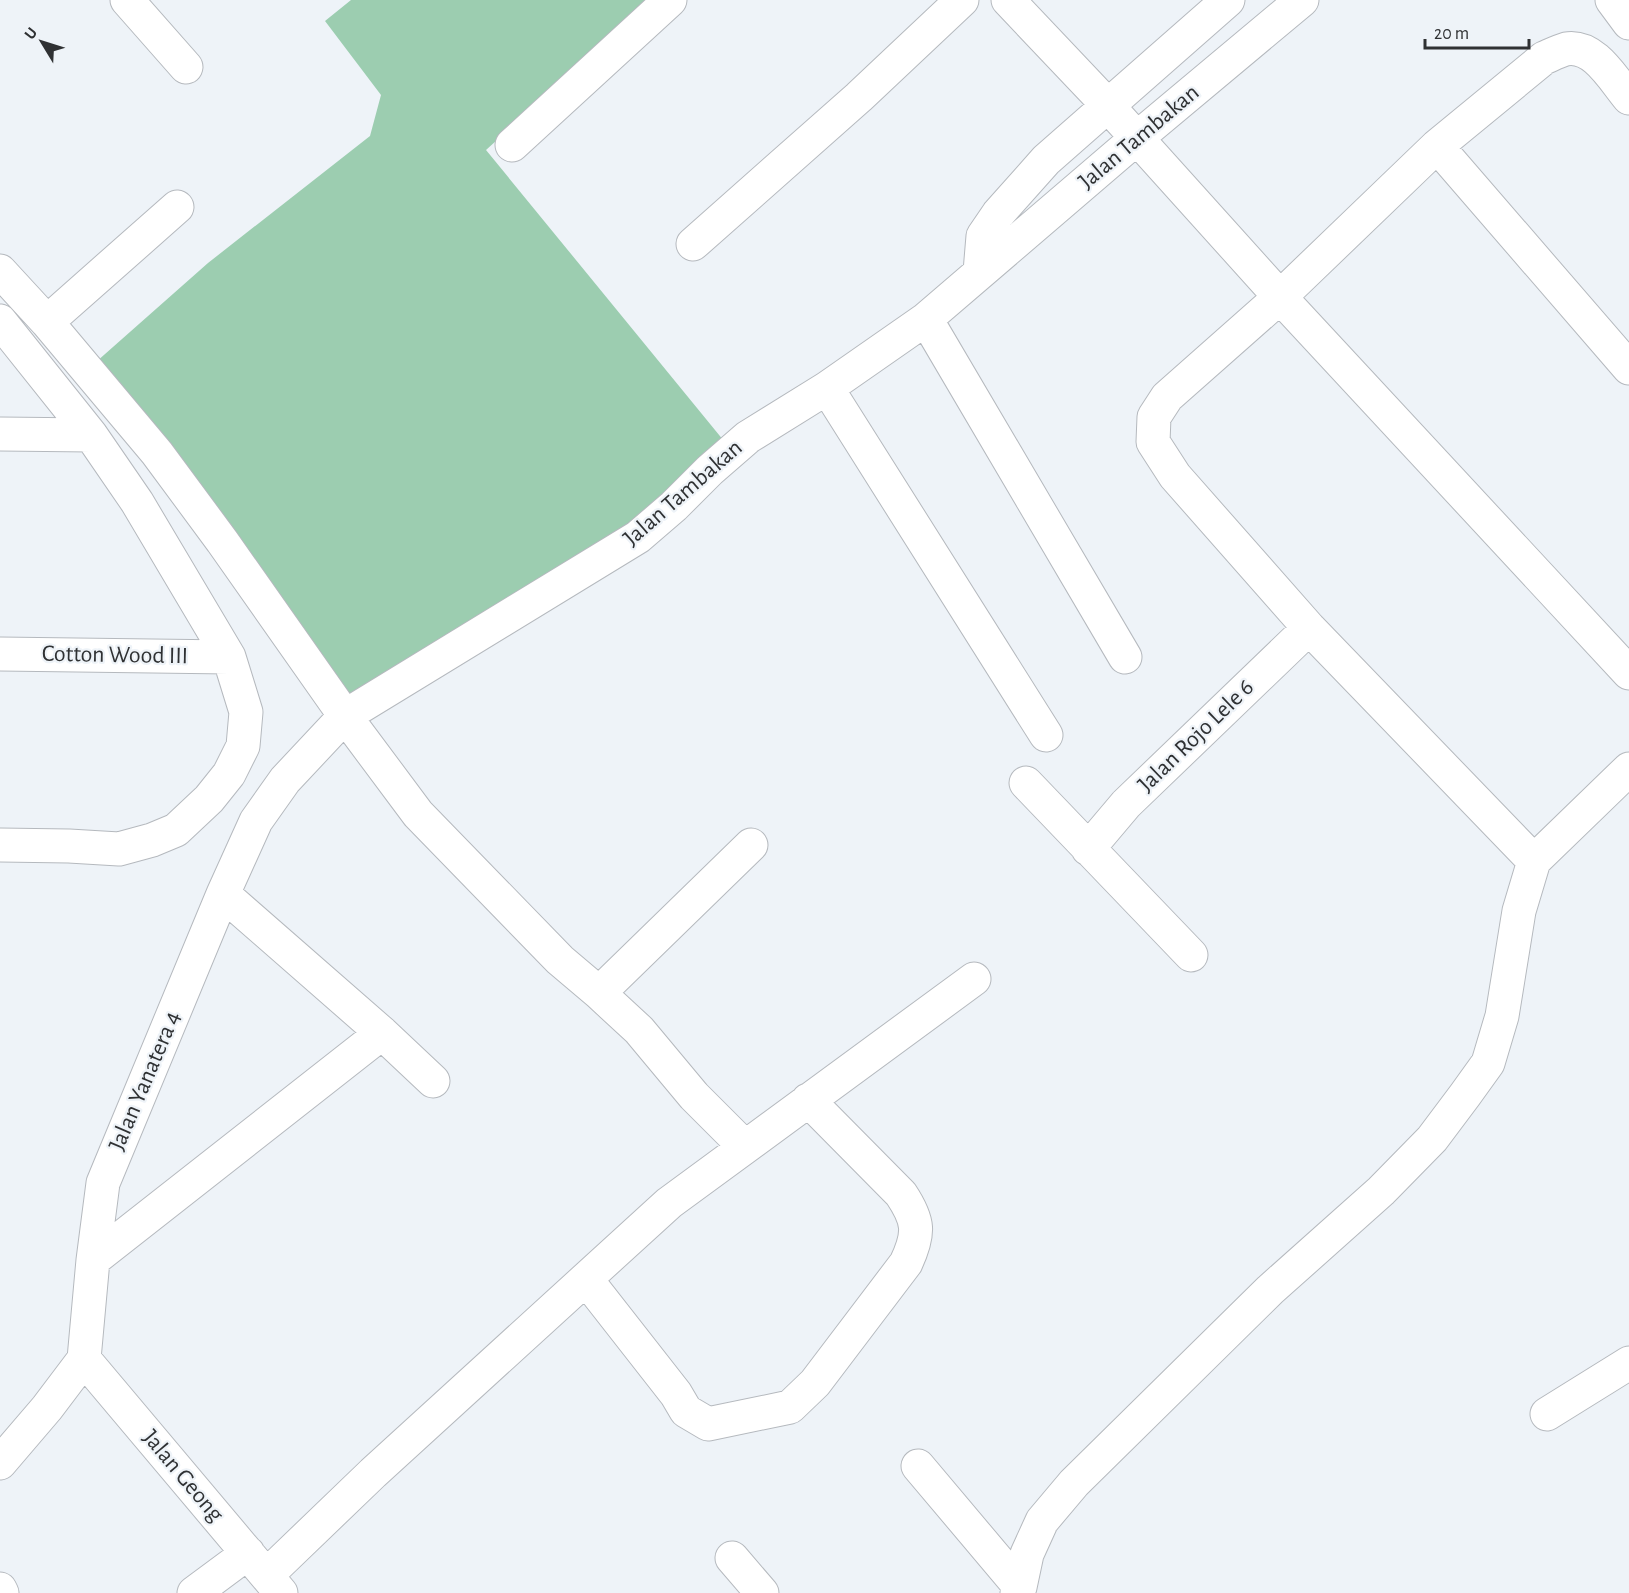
<svg xmlns="http://www.w3.org/2000/svg" width="1629" height="1593" viewBox="0 0 1629 1593" font-family="'Alegreya Sans',sans-serif">
<rect width="100%" height="100%" fill="#eef3f8"/>
<path fill="#9ccdb0" d="M351 0H652L486 150 724 441 653 513 348 707 96 362 208 263 370 136 381 95 325 21Z"/>
<g fill="none" stroke-linecap="round" stroke-linejoin="round">
<g stroke="#b5b9be" stroke-width="35">
<path id="minor" d="M127 0 186 67
M1008 0 1099 96 1280 297 1629 673
M1612 0 1629 23
M512 145 670 0
M1437 146 1629 368
M693 244 859 97 962 0
M0 271 47 322 157 453 222 541 345 716 418 814 560 960 599 993 751 845
M980 272 983 236 998 214 1046 160 1228 0
M926 319 1125 657
M0 321 91 435 137 502 229 657 246 712 243 746 229 774 209 799 176 830 152 840 119 849 69 846 0 845
M47 322 177 207
M827 388 1046 735
M0 434 91 435
M0 654 229 657
M1026 783 1191 955
M1088 849 1126 804 1309 628
M1534 861 1309 628 1175 476 1153 442 1154 417 1167 397 1280 297 1437 146 1544 58C1551 55 1559 51 1566 49 1594 44 1613 79 1629 98
M223 894 382 1033 433 1081
M599 993 639 1030 694 1096 744 1146
M93 1260 382 1033
M586 1279 676 1394 686 1411 708 1424 790 1407 815 1383 906 1263C920 1233 919 1221 901 1194L808 1100
M84 1359 281 1593
M1547 1414 1629 1363
M0 1463 47 1408 84 1359 93 1260 103 1183 223 894 256 821 285 780 345 716 638 537 674 506 710 470 748 437 827 388 926 319 1137 138 1302 0
M918 1466 1020 1587
M732 1558 762 1593
M268 1574 373 1473 669 1203 974 979
M0 1589 2 1593
M194 1593 248 1553
M1017 1593 1020 1587 1027 1554 1042 1521 1074 1483 1270 1290 1381 1191 1432 1139 1465 1095 1488 1063 1502 1016 1519 911 1534 861 1629 769"/>
</g>
<use href="#minor" stroke="#fff" stroke-width="33"/>
</g>
<g text-anchor="middle" dominant-baseline="central" stroke-width="4.5" stroke-linejoin="round" paint-order="stroke">
<g font-size="24" fill="#2f3133" stroke="#eef3f8">
<text transform="translate(1139 137) rotate(-40)">Jalan Tambakan</text>
<text transform="translate(683 493) rotate(-41)">Jalan Tambakan</text>
<text transform="translate(115 655) rotate(1)">Cotton Wood III</text>
<text transform="translate(1196 736) rotate(-44)">Jalan Rojo Lele 6</text>
<text transform="translate(145 1081) rotate(-67)">Jalan Yanatera 4</text>
<text transform="translate(183 1476) rotate(50)">Jalan Geong</text>
</g>
</g>
<g transform="translate(42 42) rotate(308)" stroke="#eef3f8" stroke-width="4.5" paint-order="stroke">
<path d="M0-4.5L10 22L0 15L-10 22Z" fill="#2f3133"/>
<text y="-9" font-size="16" font-weight="bold" text-anchor="middle" fill="#2f3133">U</text>
</g>
<path d="M1425 39v9h104v-9" fill="none" stroke="#2f3133" stroke-width="3"/>
<text x="1434" y="39" font-size="18" fill="#2f3133" stroke="#eef3f8" stroke-width="4.5" paint-order="stroke">20 m</text>
</svg>
